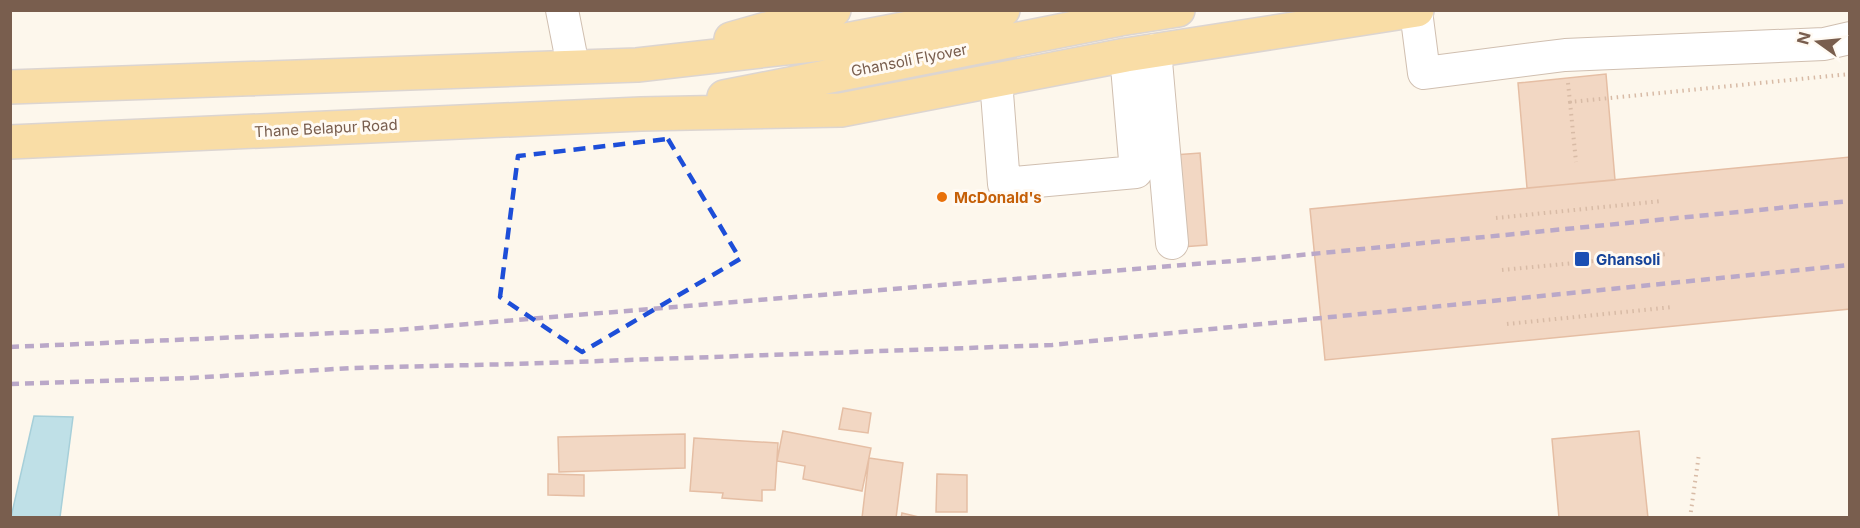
<svg xmlns="http://www.w3.org/2000/svg" width="1860" height="528" viewBox="0 0 1860 528" font-family="Inter,sans-serif">
<rect width="100%" height="100%" fill="#fdf7ec"/>
<path fill="#bfe0e7" stroke="#a6cfd9" stroke-width="1.5" d="M34 416 73 417 60 517H11Z"/>
<path fill="#f2d7c3" stroke="#e5bea4" stroke-width="1.5" d="M1606 74 1615 180 1527 188 1518 83Z
M1200 153 1207 245 1182 247 1174 155Z
M1850 157V309L1325 360 1310 209Z
M843 408 871 413 868 433 839 429Z
M783 431 871 448 862 491 803 479 805 466 777 461Z
M1639 431 1648 518H1559L1552 439Z
M685 434V468L559 472 558 437Z
M694 438 778 443 775 490H762V501L722 498 723 493 690 491Z
M869 458 903 463 896 518H862Z
M548 474 584 475V496L548 495Z
M937 474 967 475V512H936Z
M902 513 923 518H901Z"/>
<g fill="none" stroke-linecap="round" stroke-linejoin="round">
<g stroke="#d0bfb0" stroke-width="34">
<path id="minor" d="M562 10 573 66
M1416 11 1424 73 1565 55 1824 44 1850 38
M1155 50 1172 243
M996 80 1004 184 1136 172 1126 55"/>
</g>
<g stroke="#dcd5d1" stroke-width="36">
<path id="major" d="M731 39 834 10
M10 87 637 65 830 43 1003 10
M724 97 1120 19 1178 10
M10 142 641 114 841 110 1126 55 1417 10"/>
</g>
<path stroke="#d8bba6" stroke-width="4" stroke-dasharray="1.5 4.5" stroke-linecap="butt" d="M1568 83 1570 102 1850 74
M1570 102 1576 162
M1496 218 1662 201
M1502 270 1668 254
M1507 324 1673 307
M1690 518 1699 454"/>
<use href="#minor" stroke="#fff" stroke-width="32"/>
<use href="#major" stroke="#f9dda6" stroke-width="33"/>
<path stroke="#baa8c8" stroke-width="4.5" stroke-dasharray="9 6" stroke-linecap="butt" d="M10 347 383 331 1281 257 1850 201
M10 384 190 378 351 368 515 364 1052 345 1850 265"/>
</g>
<path fill="none" stroke="#1d4ed8" stroke-width="4.5" stroke-dasharray="12 8" stroke-linejoin="round" d="M668 139 740 259 582 352 500 297 518 156Z"/>
<circle fill="#e8710a" stroke="#fffaf3" stroke-width="2" cx="942" cy="197" r="6"/>
<rect fill="#1a4fb4" stroke="#fffaf3" stroke-width="2" x="1574" y="251" width="16" height="16" rx="3"/>
<g text-anchor="middle" dominant-baseline="central" stroke-width="6" stroke-linejoin="round" paint-order="stroke">
<g font-size="15" fill="#795e4e" stroke="#fffaf3">
<text transform="translate(909 60) rotate(-11)">Ghansoli Flyover</text>
<text transform="translate(326 128) rotate(-3)">Thane Belapur Road</text>
</g>
<g font-size="15" font-weight="bold" fill="#c56008" stroke="#fffaf3" text-anchor="start">
<text x="954" y="197">McDonald's</text>
</g>
<g font-size="15" font-weight="bold" fill="#164399" stroke="#fffaf3" text-anchor="start">
<text x="1596" y="259">Ghansoli</text>
</g>
</g>
<rect width="1860" height="528" fill="none" stroke="#795e4e" stroke-width="24"/>
<g transform="translate(1818 42) rotate(285)" stroke="#fffaf3" stroke-width="4.5" paint-order="stroke">
<path d="M0-4.5L10 22L0 15L-10 22Z" fill="#795e4e"/>
<text y="-9" font-size="16" font-weight="bold" text-anchor="middle" fill="#795e4e">N</text>
</g>
</svg>
